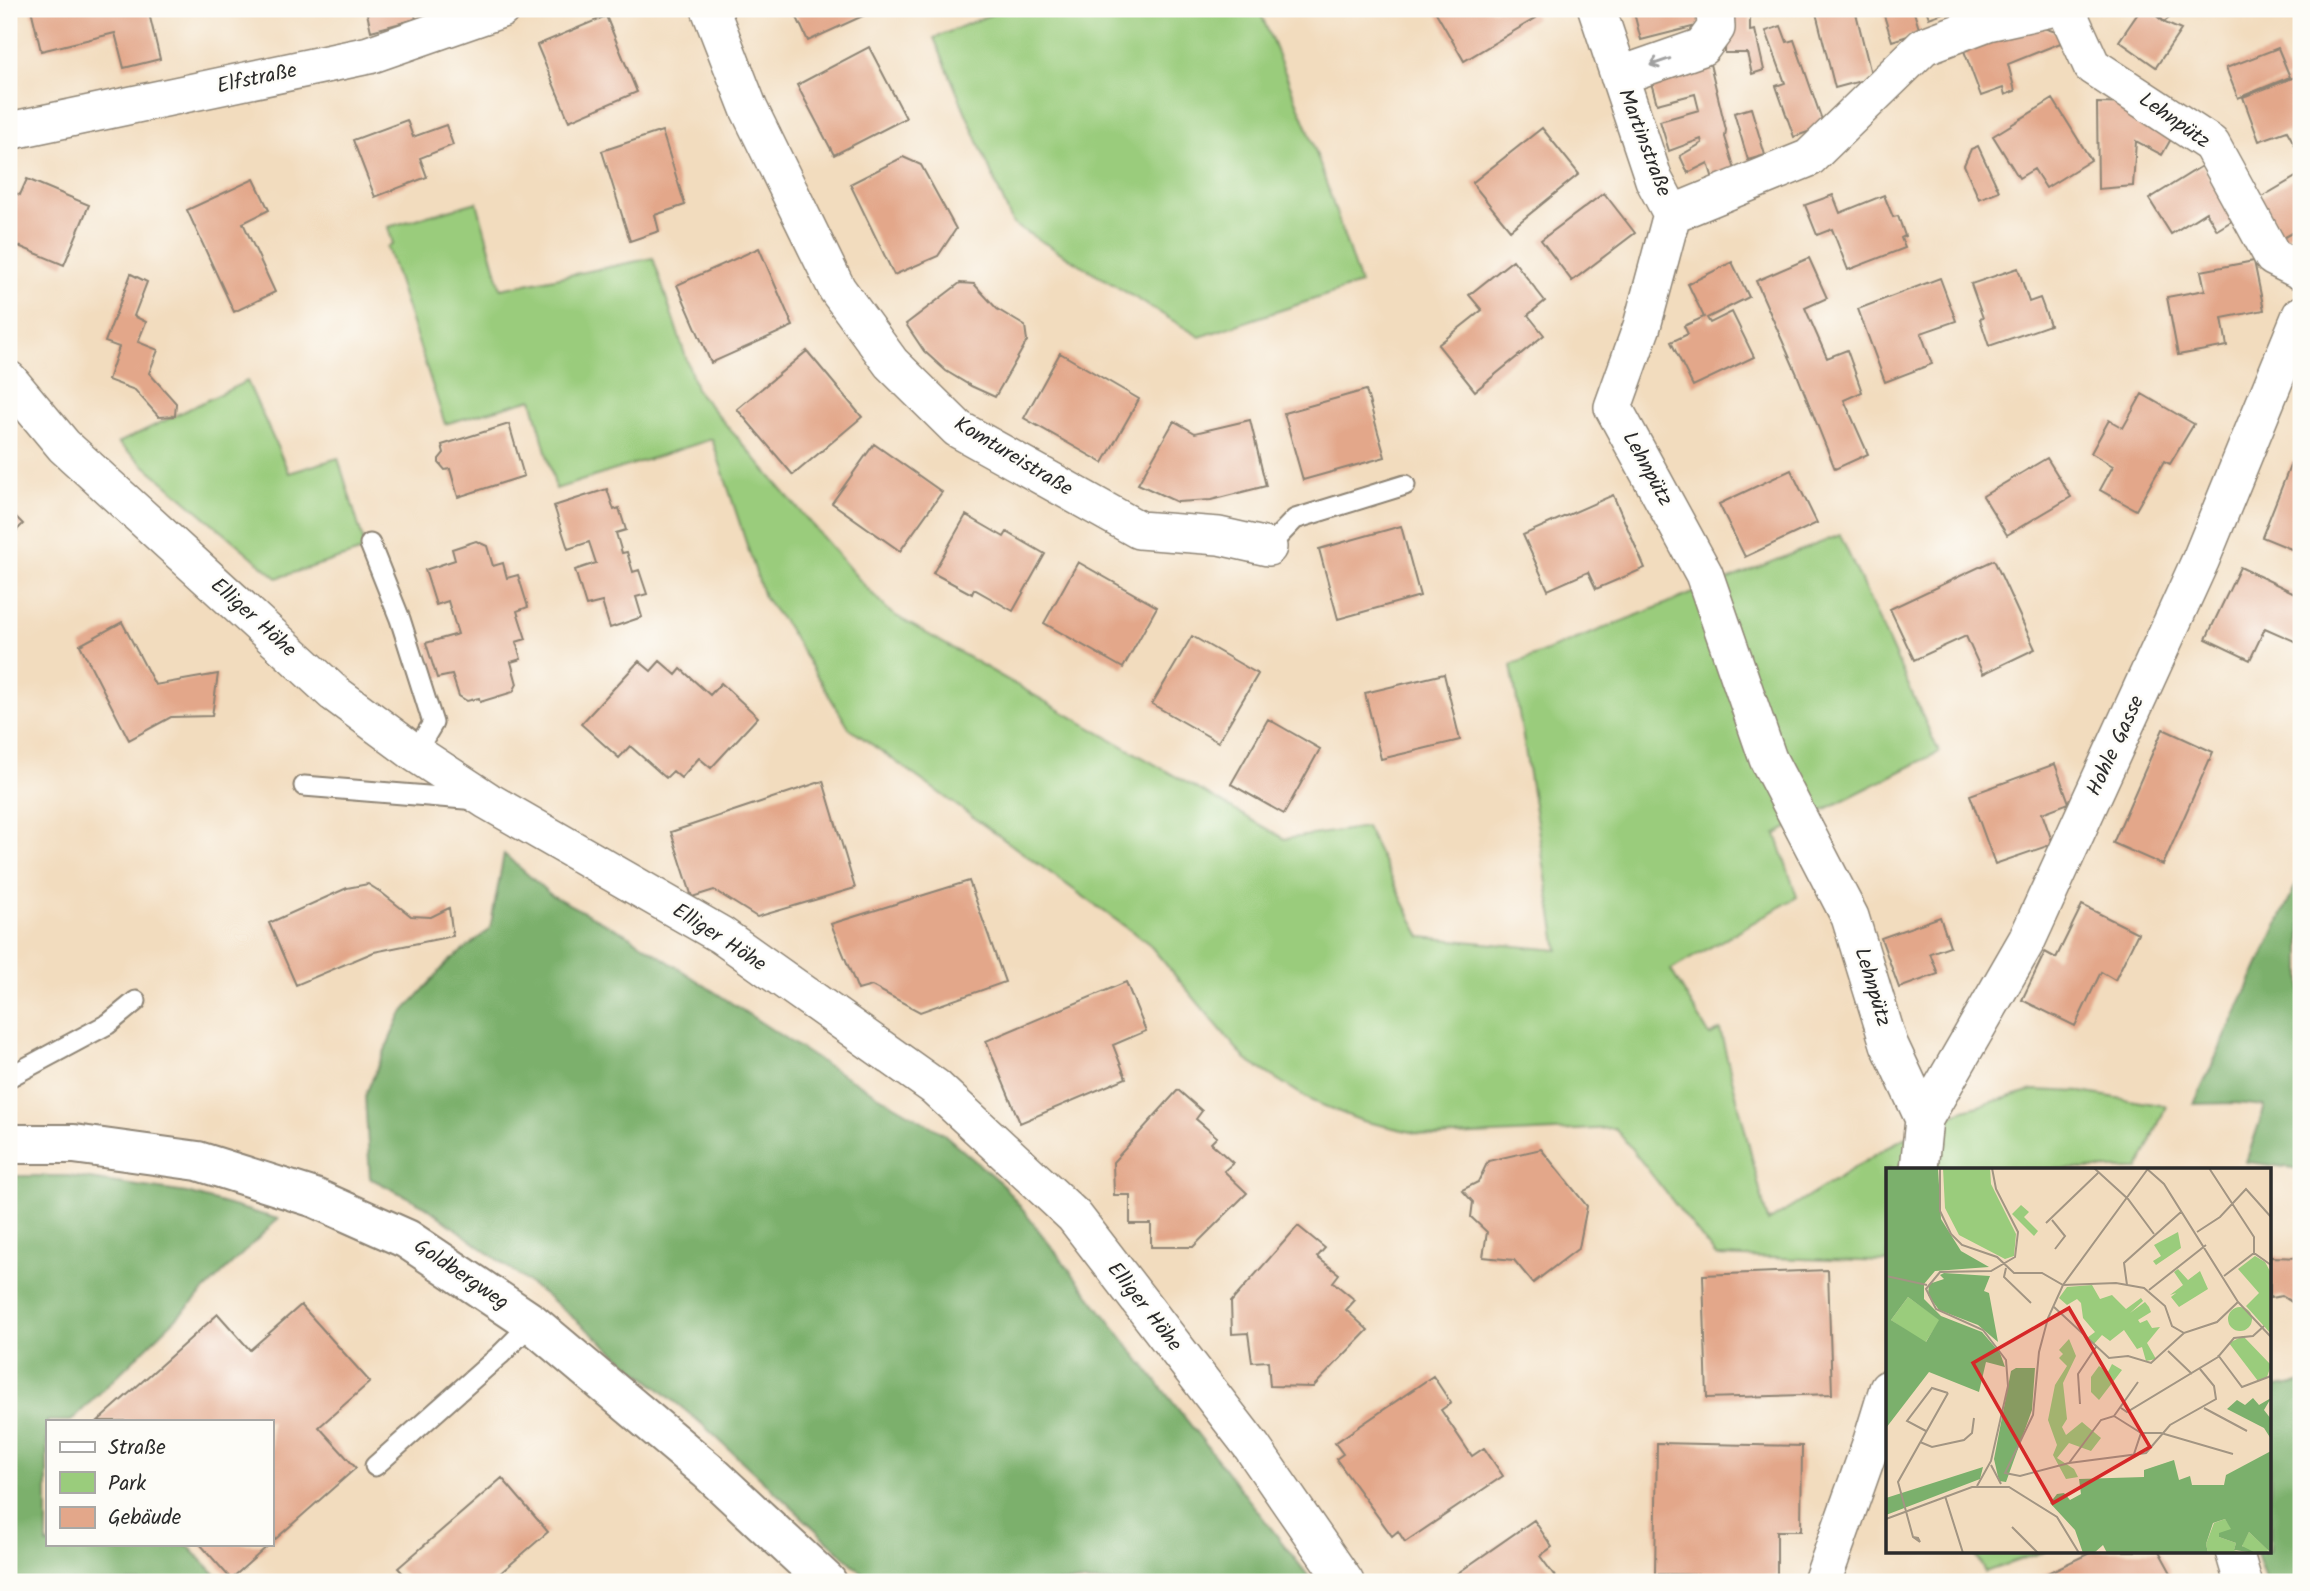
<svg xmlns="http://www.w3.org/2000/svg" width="2310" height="1591" viewBox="0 0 2310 1591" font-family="Kalam,sans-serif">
<rect width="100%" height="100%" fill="#fdfcf7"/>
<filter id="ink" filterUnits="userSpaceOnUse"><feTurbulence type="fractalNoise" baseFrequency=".0143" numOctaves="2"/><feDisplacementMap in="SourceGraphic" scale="14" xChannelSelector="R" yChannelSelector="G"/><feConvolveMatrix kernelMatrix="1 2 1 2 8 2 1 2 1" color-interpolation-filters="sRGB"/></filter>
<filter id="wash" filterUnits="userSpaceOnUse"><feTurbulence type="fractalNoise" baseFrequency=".00686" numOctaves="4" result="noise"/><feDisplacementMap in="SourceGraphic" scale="28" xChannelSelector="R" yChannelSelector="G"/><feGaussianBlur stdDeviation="1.57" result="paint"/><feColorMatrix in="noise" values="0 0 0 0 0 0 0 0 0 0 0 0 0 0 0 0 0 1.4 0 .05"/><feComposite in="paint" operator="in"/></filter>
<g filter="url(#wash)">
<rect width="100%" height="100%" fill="#f2dcbe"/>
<path fill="#9acc7c" stroke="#627c54" stroke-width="2" d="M1004 9H1259L1308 129 1360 284 1200 337 1013 224 934 38Z
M477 202 501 289 653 258 697 391 862 583 891 613 1285 839 1366 827 1421 937 1558 950 1511 665 1840 535 1939 752 1776 834 1797 897 1671 970 1710 1036 1720 1030 1768 1222 1891 1145 1961 1111 2033 1090 2081 1092 2166 1106 2139 1169H1888V1262L1716 1256 1615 1128 1434 1137 1362 1121 1312 1101 1246 1060 1148 943 849 728 786 625 764 597 712 439 556 489 532 399 445 424 387 247 393 244 388 227Z
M247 381 289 473 338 458 366 550 277 578 118 443Z
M1973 1551H2045L1985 1572Z"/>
<path fill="#7bb06c" stroke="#536e4c" stroke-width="2" d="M504 854 551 895 628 935 818 1060 944 1134 1004 1186 1313 1582H872L703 1425 549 1298 425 1206 370 1178 365 1096 400 1016 447 963 490 929Z
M2301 874V1169L2246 1162 2265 1106 2235 1103 2194 1104Z
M9 1176H68L187 1193 278 1219 71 1421H47V1544H186L223 1582H9Z
M2301 1383V1582H2266L2255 1551H2270V1388Z"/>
<g id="blocks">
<path fill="#e3a78a" d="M31 9H148L160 59 124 68 115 33 41 51Z
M366 9H413L416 19 371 31Z
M793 9H878L808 41Z
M1434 9H1530L1536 18 1464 61Z
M1633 9H1696L1700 25 1641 40Z
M1815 9H1855L1872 78 1835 88Z
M1882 9H1913L1920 32 1892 41Z
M1926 9H1954L1929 18Z
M2141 9H2148L2165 23 2181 30 2156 67 2119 41Z
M2153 9H2180L2164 22Z
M1750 14V31L1755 30 1764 70 1752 74 1747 53H1725L1726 17Z
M606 16 637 92 569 121 537 45Z
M2034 25 2056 32 2063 42 2008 64 2015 91 2005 95 2003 88 1981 96 1963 48 1999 35 2000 39Z
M1781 26 1787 42 1794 40 1824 126 1794 137 1776 86 1785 83 1766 31Z
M869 47 906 118 834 155 797 85Z
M2278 48 2290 77 2238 98 2226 68Z
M1710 64 1726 130 1725 137 1735 170 1713 179 1708 163 1688 173 1680 156 1702 143 1701 139 1669 151 1660 121 1699 110 1695 94 1657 104 1650 79Z
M2295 77 2301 93V156L2287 131 2259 141 2243 97Z
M2053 99 2091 160 2046 188 2034 169 2019 178 1993 136Z
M2097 103 2135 104 2176 130 2162 155 2136 141 2133 186 2098 189Z
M1751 108 1765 155 1748 160 1734 113Z
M407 120 413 137 446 125 453 145 420 158 427 177 375 197 353 140Z
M1542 128 1579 174 1510 230 1472 183Z
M662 131 685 205 655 215 659 231 630 241 602 151Z
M1978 146 1999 191 1979 199 1964 165 1971 149Z
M903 157 921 165 956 229 938 256 894 275 850 184Z
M2202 166 2235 219 2217 230 2206 212 2171 234 2149 199Z
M2301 174V228L2283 238 2260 198Z
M27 179 89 205 64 265 9 242V202L13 192 20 195Z
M254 179 269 210 243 223 275 292 234 312 187 210Z
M1604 193 1635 233 1572 281 1541 240Z
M1833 195 1840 213 1884 195 1893 217 1898 216 1905 236 1901 238 1905 248 1848 270 1832 229 1817 235 1805 205Z
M759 248 793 326 711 363 677 285Z
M1809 258 1827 298 1805 308 1827 358 1847 350 1862 392 1844 400 1868 454 1835 469 1796 372 1756 281Z
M1513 260 1545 301 1528 315 1544 335 1475 391 1438 345 1482 310 1469 295Z
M2254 261 2264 310 2222 318 2227 346 2178 355 2167 297 2205 290 2201 271Z
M1732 262 1749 297 1707 318 1710 323 1732 312 1754 357 1693 386 1671 342 1688 334 1684 326 1704 317 1688 284Z
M2018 268 2029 302 2040 298 2050 325 1989 346 1980 319 1983 318 1971 284Z
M131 274 147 282 134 316 146 322 138 342 158 350 149 373 176 403 175 416 159 417 135 390 108 380 119 347 105 342Z
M1940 278 1956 321 1921 333 1932 364 1885 382 1858 309Z
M960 283 974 284 997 309 1025 326 1027 341 995 397 971 386 946 371 924 351 906 324Z
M807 351 862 417 793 475 737 409Z
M1060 353 1139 399 1103 463 1024 418Z
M1366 390 1385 457 1303 480 1284 413Z
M2142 394 2194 424 2170 464 2164 461 2136 510 2100 490 2113 466 2091 453 2109 420 2123 428Z
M1250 420 1266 486 1211 500 1177 502 1138 484 1174 421 1195 433Z
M509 424 524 476 458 497 450 469 445 470 439 463V459L444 453 442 445Z
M874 444 942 492 900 551 832 503Z
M2047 458 2071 497 2007 535 1983 496Z
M2292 461 2301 464V553L2262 537Z
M1791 470 1817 523 1745 557 1719 504Z
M607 489 614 510 619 508 626 530 616 533 622 553 627 552 633 572 639 570 647 594 636 597 642 617 610 628 602 602 586 606 575 570 596 563 589 542 568 549 554 506Z
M1613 495 1645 568 1596 589 1588 572 1548 590 1523 535Z
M9 510 23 524 9 538Z
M966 515 1004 537 1007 532 1045 554 1013 611 974 589 972 594 933 573Z
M1401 526 1420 596 1338 619 1319 549Z
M476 541 487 546 493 566 503 563 507 578 518 575 528 607 517 611 526 639 516 642 521 659 511 662 517 684 513 692 480 702 479 698 467 701 459 696 452 675 437 678 426 643 458 634 448 601 436 605 425 570 455 560 452 549Z
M1994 560 2035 649 1983 674 1966 636 1914 660 1890 609Z
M1078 562 1157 607 1123 668 1044 623Z
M2240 567 2301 596V644L2265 628 2250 660 2206 639Z
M122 622 155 685 218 674 212 716 171 717 129 740 80 645Z
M1192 636 1258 674 1218 742 1152 704Z
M639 661 651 671 660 661 676 675 681 669 710 695 721 683 758 717 711 768 699 758 681 778 673 771 666 778 630 746 619 758 581 724Z
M1444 674 1460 740 1381 759 1365 693Z
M1268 719 1320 749 1284 814 1231 784Z
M2163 729 2213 752 2163 865 2113 843Z
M2055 764 2069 803 2042 813 2053 844 1995 864 1970 795Z
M823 781 855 888 757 917 714 890 692 897 671 832Z
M969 881 1005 982 920 1012 872 986 858 990 831 924Z
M368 884 382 893 411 916 431 917 449 908 453 936 374 952 296 985 269 923 347 888Z
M2082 905 2138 933 2115 980 2101 972 2075 1026 2022 1000 2045 952 2056 958Z
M1940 917 1950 946 1930 953 1938 974 1899 988 1881 938Z
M1126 982 1146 1031 1113 1045 1126 1078 1020 1123 986 1041Z
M1178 1090 1202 1111 1196 1119 1217 1137 1211 1143 1233 1163 1224 1171 1247 1193 1193 1247H1151V1224H1130V1195H1114L1113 1162Z
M1541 1149 1587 1206 1579 1248 1533 1283 1514 1260 1483 1257 1487 1232 1471 1217 1473 1202 1462 1190 1478 1182 1488 1161Z
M1298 1226 1325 1248 1317 1257 1339 1274 1333 1282 1355 1300 1346 1310 1368 1330 1313 1387 1270 1386 1268 1361 1252 1362 1248 1333 1232 1334 1231 1302Z
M2270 1257 2301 1258V1308L2282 1296 2270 1298Z
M1828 1270 1832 1394 1707 1398 1703 1275Z
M301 1305 370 1382 319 1427 356 1468 271 1543V1421H98L218 1314 250 1350Z
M1433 1376 1451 1403 1441 1410 1472 1456 1484 1448 1503 1476 1405 1542 1398 1531 1392 1536 1336 1459 1343 1454 1335 1443Z
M1657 1443 1802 1446 1801 1531H1777V1576L1655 1574Z
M502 1478 548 1532 490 1582H411L398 1568Z
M1534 1520 1552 1547 1540 1556 1559 1582H1445Z
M200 1544H270L231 1579Z
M2094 1551H2159L2176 1582H2039V1577Z"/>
</g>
</g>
<g filter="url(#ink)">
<use href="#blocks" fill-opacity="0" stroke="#8e8474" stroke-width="2"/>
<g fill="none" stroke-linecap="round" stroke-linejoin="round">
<g stroke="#8e8474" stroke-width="23">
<path id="service" d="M370 544 400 619 433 723 415 753
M1268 547 1295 519 1405 485
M304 786 477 800
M9 1077 108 1024 136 1001
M375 1466 500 1355 532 1323"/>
</g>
<g stroke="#8e8474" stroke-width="40">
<path id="minor" d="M710 9 749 109 837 289 891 363 958 429 1139 530 1219 536 1268 547
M1597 9 1654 180 1672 214
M2066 9 2092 66 2211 144 2273 257 2301 271
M1619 76 1702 47 1716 28 1715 9
M9 131 369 55 501 9
M9 380 64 446 334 693 415 753 488 801 721 935 935 1087 1074 1216 1252 1447 1345 1582
M1924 1119 1889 1044 1850 917 1768 759 1704 574 1613 407 1642 326 1672 214 1809 158 1924 46 1988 22 2047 9
M1919 1169 1924 1119 2027 940 2201 559 2301 315
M2234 1551 2243 1582
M1822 1582 1872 1441 1888 1389"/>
</g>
<g stroke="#8e8474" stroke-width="42">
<path id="tertiary" d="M9 1144H74L198 1161 315 1198 407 1239 532 1323 709 1472 827 1582"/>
</g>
<use href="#service" stroke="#fff" stroke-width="19"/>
<use href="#minor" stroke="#fff" stroke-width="37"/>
<use href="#tertiary" stroke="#fff" stroke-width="38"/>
</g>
<defs><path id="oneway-shaft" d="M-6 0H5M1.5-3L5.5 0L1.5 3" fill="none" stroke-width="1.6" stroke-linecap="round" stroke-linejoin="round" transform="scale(1.75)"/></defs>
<use stroke="#a0a0a0" href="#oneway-shaft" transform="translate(1660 62) rotate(161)"/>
</g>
<g text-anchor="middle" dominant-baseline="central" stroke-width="5" stroke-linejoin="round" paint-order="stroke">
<g font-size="21" fill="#2b2b2b" stroke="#fdfcf7">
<text transform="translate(257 79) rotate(-12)">Elfstraße</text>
<text transform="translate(2174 121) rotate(35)">Lehnpütz</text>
<text transform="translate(1644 143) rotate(69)">Martinstraße</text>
<text transform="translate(1013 457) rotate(31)">Komtureistraße</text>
<text transform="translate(1647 469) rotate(61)">Lehnpütz</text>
<text transform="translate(253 618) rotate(42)">Elliger Höhe</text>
<text transform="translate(2116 746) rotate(-65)">Hohle Gasse</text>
<text transform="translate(719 938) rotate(33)">Elliger Höhe</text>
<text transform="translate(1872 987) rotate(73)">Lehnpütz</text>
<text transform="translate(461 1275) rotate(34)">Goldbergweg</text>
<text transform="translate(1144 1307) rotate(52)">Elliger Höhe</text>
</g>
</g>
<g transform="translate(1886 1168)">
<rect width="385" height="385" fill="#f2dcbe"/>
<path d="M57 0H104L105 16 130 66 128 88 119 91 73 67 59 40ZM135 37 143 44 138 49 152 63 148 68 126 46ZM292 64 295 80 270 97 267 93 275 88 268 77ZM369 88 379 94 385 105V166L360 138 373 125 352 101ZM292 101 302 112 314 103 322 121 293 139 285 129 290 125 284 127 297 117 288 104ZM206 117 214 131 226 127 240 141 255 130 257 133 244 145 259 134 263 139 265 144 252 152 254 155 261 152 266 160 274 159 261 175 270 191 260 193 256 179 251 181 238 162 224 173 216 167 208 176 201 170 209 164 197 150 195 135 191 131 181 137 173 130 181 119ZM22 129 54 152 39 175 5 152ZM342 151a12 12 0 1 1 24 0a12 12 0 1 1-24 0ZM357 168 385 197 381 209 372 213 343 175ZM183 171 190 188 177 215 181 251 176 259 180 267 196 254 215 270 205 283 183 275 171 290 188 301 192 309 180 311 167 287 171 277 162 252 169 217 181 198 173 190 177 186 173 182ZM226 196 236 202 213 232 205 224V209L213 198 222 204ZM339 351 346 361 333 369 350 375 348 382 355 385H322L320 376 328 355ZM363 364 381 381 383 385 360 383 356 377Z" fill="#9acc7c"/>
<path d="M0 0H52L55 51 75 83 103 99 49 103 38 116V131L55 148 96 164 114 185 119 199 100 194 93 224 43 204 0 260ZM22 129 53 152 40 174 5 152ZM58 105 104 108 98 123 103 125 112 174 92 157 53 142 42 127 43 116 58 111 54 107ZM130 200H149L146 242 120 314 113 313 108 291 125 203ZM367 230 373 237 385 230 378 242 385 251V271L378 260 341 241 351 232 359 237ZM385 283V385L363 364 356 378 370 385 348 382 350 375 333 369V365L345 361 339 351 327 355 320 376 322 385H221L217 377 208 385H197L189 362 164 335 171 326 178 325 184 332 195 326 193 311 258 309V302L288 292 293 312 304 308 306 317H338L340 307ZM97 299 94 311 0 347V330Z" fill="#7bb06c" fill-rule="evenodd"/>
<path fill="none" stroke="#a29583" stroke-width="2" d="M54 0V43L65 66 76 77 111 89 128 105H156L177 117 230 115 258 120 279 138 286 158 298 165 331 154 352 134M208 0 242 31 268 66M260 0 278 16 352 134 385 169M323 0 368 69V85M261 2 177 117 162 150 153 184 147 247 119 305 134 308 183 295 260 285 284 257 330 231 328 218 314 201M166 52 179 68 169 81M160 55 212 5M311 64 334 49 360 21 385 49M120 100 118 109 145 135M0 108 41 117M338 108 368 85 385 97M241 117 238 95 296 43M263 122 320 77M168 139 223 190 242 188 265 195 298 165M282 183 306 206M332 187 356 219 385 208M194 236 192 206 210 179M235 240 241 244 332 189 348 170 367 168 378 158M318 240 361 263M228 248 252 214M40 263 21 253 46 220 62 225M34 274 46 279 78 272 86 265 88 250M247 289 255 265H275L347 286M183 295 215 252 228 248 255 265M105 297 115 316M91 318 105 293 122 218 120 192 97 162 50 141 40 121 54 104 105 103 129 89 132 64 110 21 106 0M59 328 77 385M0 351 86 319H123L171 349 193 385M126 359 152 385M27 369 34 374 32 370 27 369 12 314 62 225"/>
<path fill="#d62828" fill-opacity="0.15" stroke="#d62828" stroke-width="3.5" d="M183 140 264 279 167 335 87 195Z"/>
<rect width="385" height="385" fill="none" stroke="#2b2b2b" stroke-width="3.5"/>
</g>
<rect width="2310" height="1591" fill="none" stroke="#fdfcf7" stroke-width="35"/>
<rect x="46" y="1420" width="228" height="126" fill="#fdfcf7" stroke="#a9a8a5" stroke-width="2"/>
<rect x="60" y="1442" width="35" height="10" fill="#ffffff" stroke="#a9a8a5" stroke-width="2"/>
<text x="108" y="1454" font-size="21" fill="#2b2b2b">Straße</text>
<rect x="60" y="1472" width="35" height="21" fill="#9acc7c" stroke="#a9a8a5" stroke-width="2"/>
<text x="108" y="1490" font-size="21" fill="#2b2b2b">Park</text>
<rect x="60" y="1507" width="35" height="21" fill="#e3a78a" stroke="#a9a8a5" stroke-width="2"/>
<text x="108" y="1524" font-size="21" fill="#2b2b2b">Gebäude</text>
</svg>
